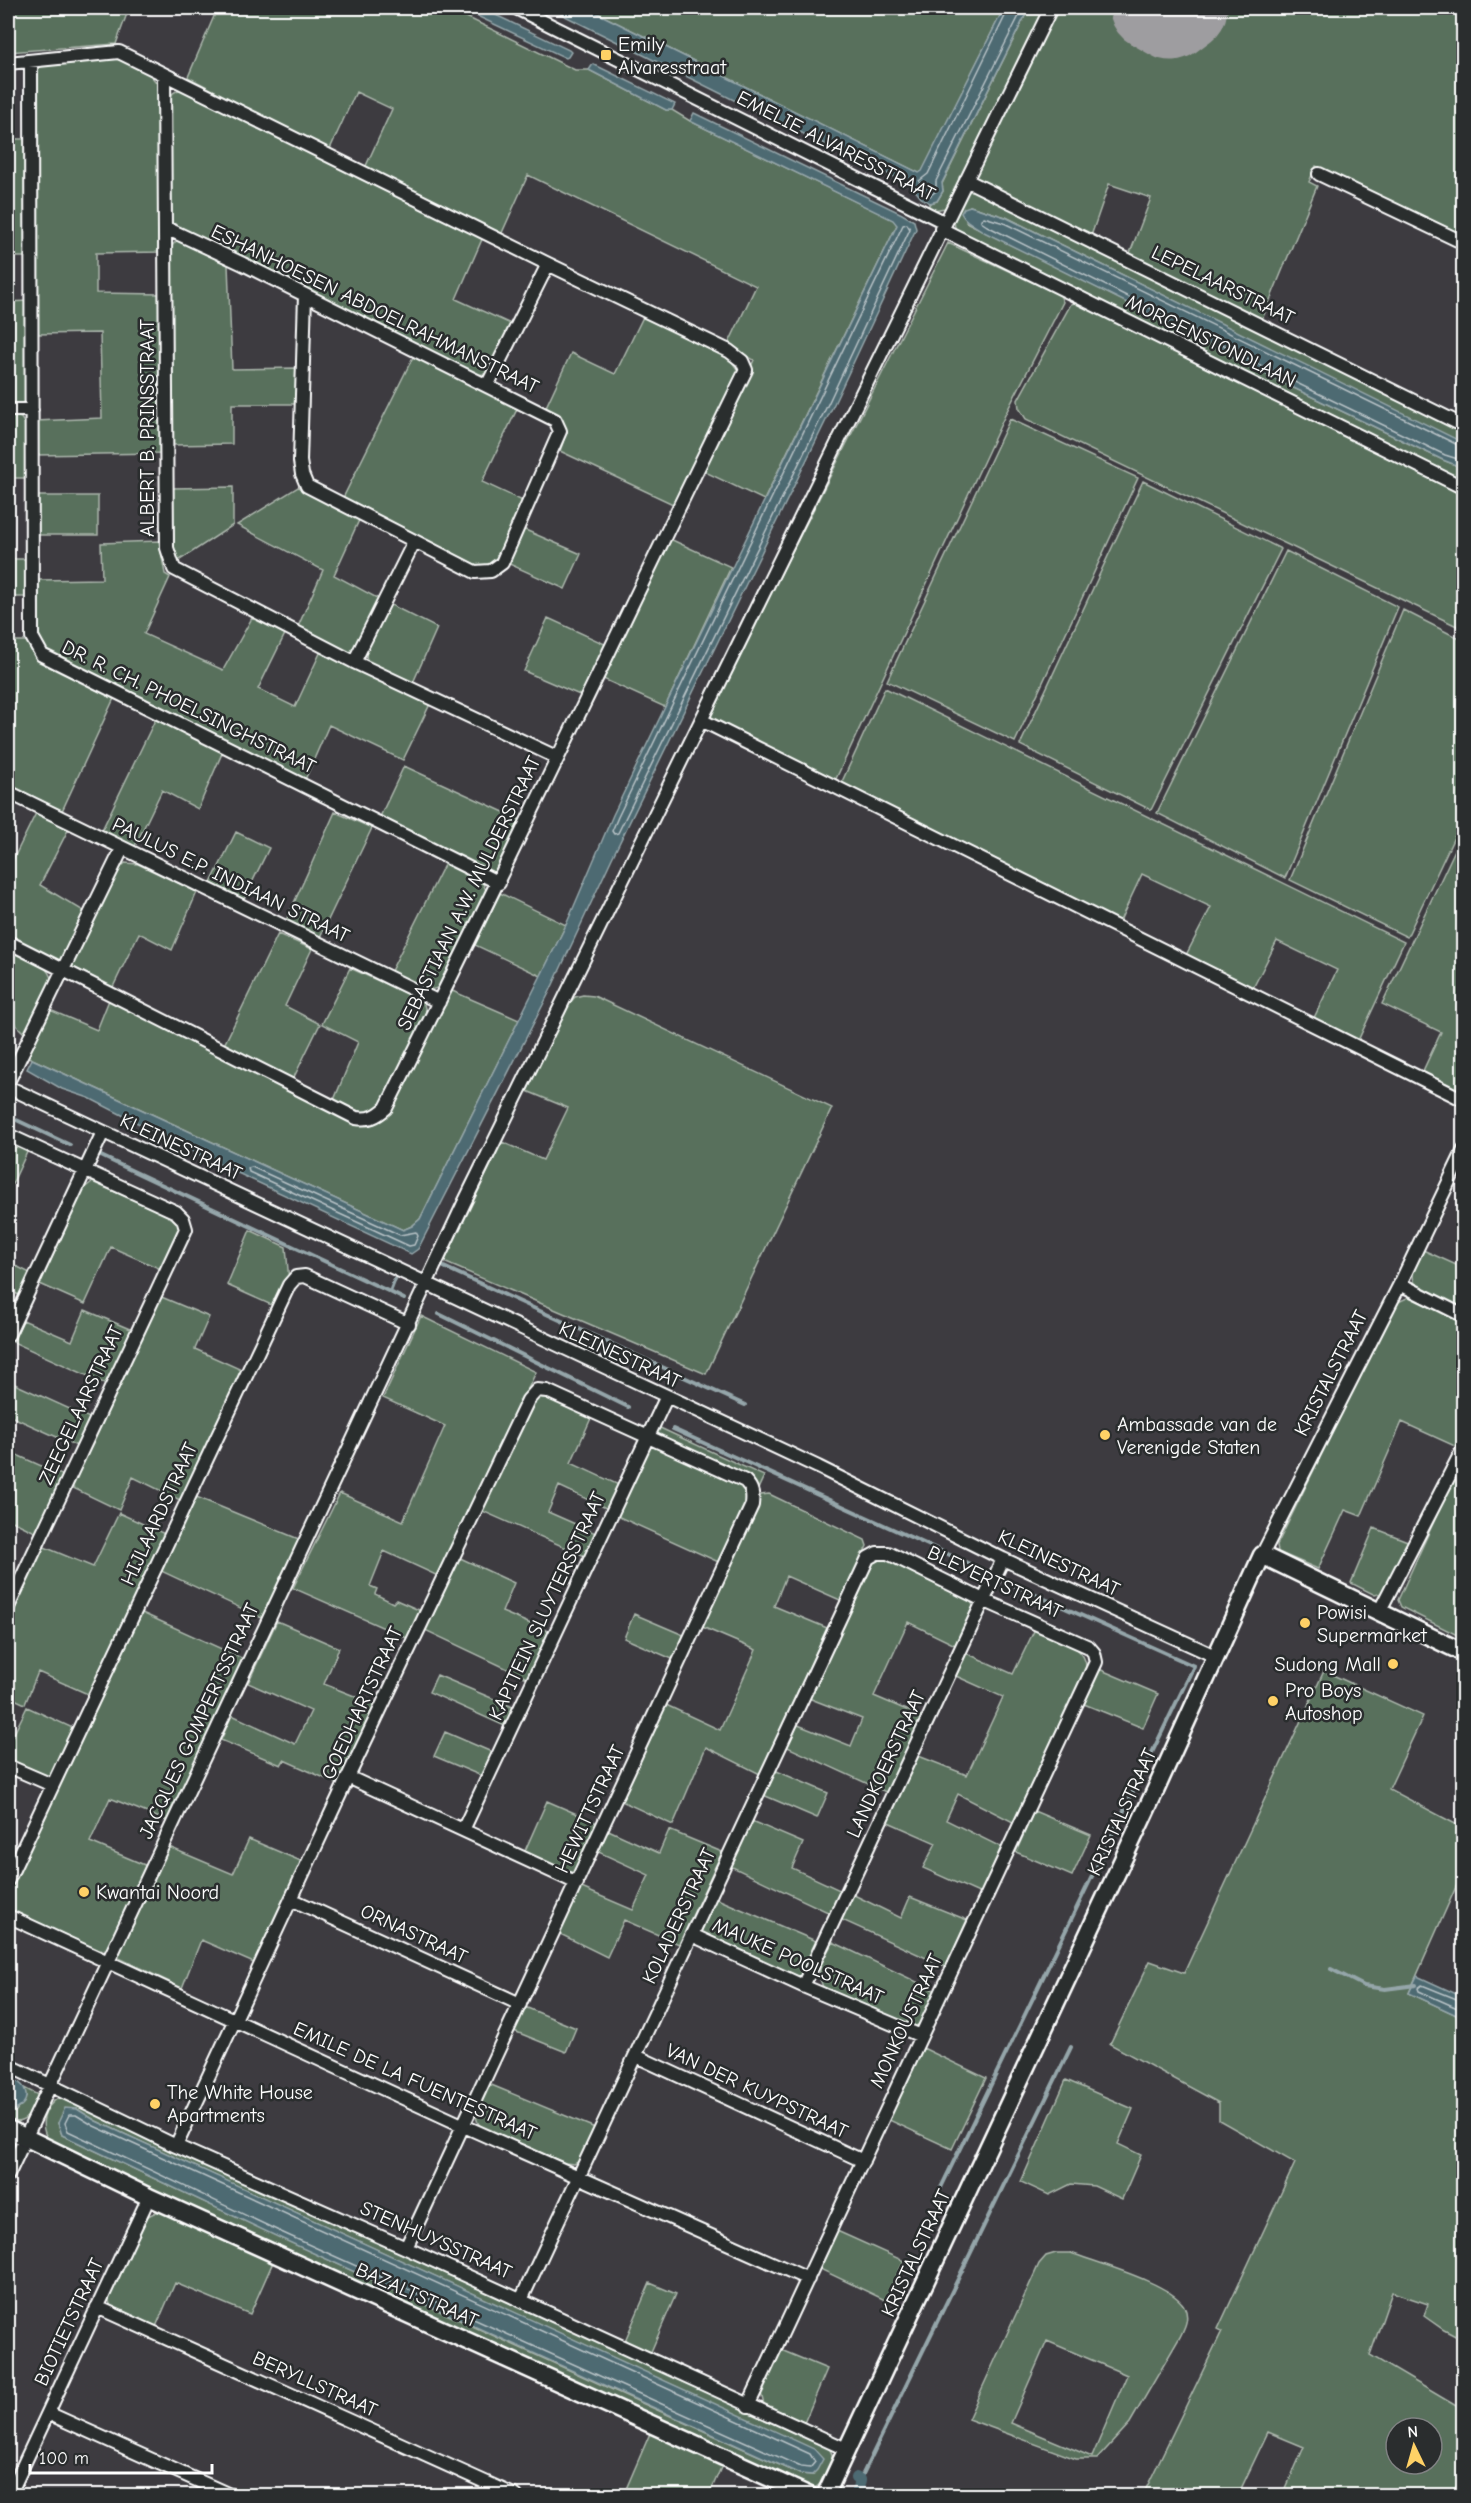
<svg xmlns="http://www.w3.org/2000/svg" width="1471" height="2503" viewBox="0 0 1471 2503" font-family="'Comic Neue',sans-serif">
<rect width="100%" height="100%" fill="#3d3b40"/>
<filter id="ink" filterUnits="userSpaceOnUse"><feTurbulence type="fractalNoise" baseFrequency=".0167" numOctaves="2"/><feDisplacementMap in="SourceGraphic" scale="12" xChannelSelector="R" yChannelSelector="G"/><feConvolveMatrix kernelMatrix="1 2 1 2 8 2 1 2 1" color-interpolation-filters="sRGB"/></filter>
<g filter="url(#ink)">
<path fill="#586f5b" stroke="#acb7ad" stroke-width="1.5" fill-rule="evenodd" d="M8 8H129L116 44 8 52Z
M202 8H448L575 70H589L666 110H672L690 121 894 220 897 225 764 500 701 470 754 360 728 345 756 286 528 175 501 235 365 168 392 109 356 92 329 151 188 77 215 14Z
M587 8H1004L922 172 919 173Z
M1029 8H1047L954 192 945 208 934 210 928 207 930 203 937 201 943 191 942 184Z
M1056 8H1146L1172 22 1192 8H1463V235L1316 166 1309 182 1317 186 1261 322 1128 258 1151 198 1109 184 1091 236 975 181 974 173Z
M105 57C125 60 151 68 159 88L162 252 96 253V293L162 294V453L36 455V421L102 418 100 333 36 334 34 73 38 68 45 64Z
M178 90H186L483 237 456 299 511 324 490 371 484 374 476 375 170 224V99L173 93Z
M8 139H25L26 257H8Z
M975 190 1463 431V444L1006 217 970 206 966 222 1228 353 1236 360 1443 460 1463 468V484L1020 264 956 230C950 218 960 191 975 190Z
M182 240 219 258 228 265 232 369 297 368V404H232V444L172 445 171 256 172 246 176 241Z
M948 243 1060 295 1063 302 1006 413 834 783 708 718Z
M27 301 26 401 22 405 8 407V302Z
M1078 302 1463 492V629L1026 419 1019 408 1018 400 1071 304Z
M643 317 728 356 737 369 738 377 675 505 560 451C569 428 567 421 545 409L571 353 615 374Z
M414 355 519 405 482 482 525 502 493 564 485 567 476 565 343 498Z
M8 414 21 418 29 430 28 478H8Z
M1010 419 1138 478 1015 742 887 681Z
M1143 481 1281 549 1151 810 1020 745Z
M233 487V525L177 562 172 555 171 488Z
M298 487 360 518 334 575 379 599 354 650 348 653 297 629 323 570 237 525Z
M36 496H98V535H36Z
M523 529 581 554 565 589 507 563Z
M670 539 731 567 665 707 601 678Z
M159 541 165 574 170 577 144 634 223 670 252 618 285 634 258 689 295 707 321 651 430 704 403 760 329 725 304 782 42 650 38 641V580L102 579 101 543Z
M1286 551 1398 607 1285 878 1157 813Z
M8 559H26L27 597H8Z
M387 603 437 628 412 685 367 662 365 646Z
M1403 610 1464 641 1463 818 1407 937 1290 880Z
M548 618 607 645 582 696 524 671Z
M8 641H27L35 658 115 696 62 811 8 784Z
M885 688 1404 942 1356 1045 1312 1022 1337 970 1277 941 1251 992 1184 959 1211 907 1142 874 1118 925 840 786Z
M156 718 223 751 198 809 162 790 134 848 101 832Z
M404 766 521 820 496 874H491L379 819Z
M37 811 69 828 40 885 87 913 65 959 59 962 8 936V870Z
M335 812 372 828 318 941 284 925Z
M236 832 269 848 242 903 209 887Z
M1463 833V1095L1422 1073 1441 1032 1382 1004Z
M125 863 138 864 197 892 172 950 139 933 112 989 74 971 72 966 120 868Z
M445 863 481 880 487 892 441 985C426 998 405 981 390 973Z
M500 893 566 925 541 976 475 945Z
M278 934 312 949 285 1006 320 1024 293 1079 224 1045Z
M8 947C24 956 49 962 52 982L25 1034 11 1020 8 1026Z
M350 968 423 1001 427 1015 384 1103C366 1120 353 1109 334 1100L358 1042 322 1024Z
M450 990 519 1020 420 1219 412 1226 403 1230 28 1057 50 1010 97 1030 109 1000 355 1123C369 1126 377 1124 388 1115Z
M583 995 594 996 832 1108 706 1374 444 1262 502 1142 543 1160 568 1108 527 1091 568 1005 575 997Z
M8 1140 28 1150 8 1193Z
M92 1182 174 1217C187 1233 170 1254 163 1270L111 1247 85 1304 40 1284 83 1189Z
M250 1230 286 1247 289 1281 276 1307 227 1285Z
M1423 1250 1463 1268V1303L1461 1309 1417 1287C1408 1273 1416 1263 1423 1250Z
M8 1262 30 1273 19 1295 8 1290Z
M159 1296 209 1317 195 1349 244 1371 184 1502 133 1477 119 1510 69 1486Z
M1409 1297 1463 1322V1435L1457 1447 1402 1422 1361 1516 1345 1510 1318 1569 1278 1552 1277 1545 1281 1537 1396 1303Z
M85 1310 132 1330 108 1385 13 1342 23 1320 72 1341Z
M421 1316 536 1372 438 1576 384 1551 370 1586 377 1589 375 1594 393 1603 396 1600 421 1611 409 1639 293 1588 340 1493 403 1521 445 1426 383 1398Z
M8 1381 92 1419 79 1447 8 1415Z
M544 1395 592 1416 571 1463 619 1485 608 1509 559 1486 548 1512 598 1534 587 1557 480 1510 536 1396Z
M658 1427 764 1476 723 1564 617 1516Z
M8 1451 64 1476 37 1533 8 1519Z
M1463 1458V1638L1401 1607 1398 1600Z
M769 1494 865 1540 867 1546 840 1600 786 1576 774 1606 827 1628 760 1774 706 1747 673 1825 617 1799 664 1704 720 1730 756 1650 700 1626 761 1495Z
M194 1496 301 1540 264 1619 159 1570Z
M119 1513 167 1535 90 1695 38 1672 25 1704 8 1696V1619L42 1546 93 1567Z
M1374 1528 1410 1542 1382 1593 1375 1595 1351 1583Z
M458 1557 514 1583 502 1612 550 1632 529 1679 425 1630Z
M875 1558 886 1559 968 1598 973 1605 972 1613 957 1646 908 1622 874 1696 923 1717 888 1793 783 1745 793 1723 851 1746 862 1719 806 1697 864 1568Z
M140 1612 244 1659 167 1821 110 1798 90 1842 147 1866 111 1943 106 1949 99 1951 10 1910 8 1892Z
M634 1614 688 1637 677 1661 624 1638Z
M277 1621 339 1648 324 1684 377 1705 340 1785 284 1760 281 1765 221 1740 232 1715 295 1744 311 1711 248 1683Z
M1035 1629C1055 1638 1090 1645 1086 1672L1013 1822 958 1794 946 1820 1001 1847 981 1894 923 1868 936 1843 886 1821 916 1755 967 1775 1003 1697 956 1676 966 1653 1013 1674Z
M1099 1669 1158 1694 1143 1728 1084 1704Z
M1324 1671 1423 1716 1389 1789 1463 1828V1871L1409 1993 1463 2018V2340L1444 2330 1424 2316 1428 2304 1392 2292 1370 2355 1463 2410V2473L1452 2495H1283L1304 2447 1268 2432 1238 2495H1143L1222 2331 1218 2329 1295 2163 1219 2120V2103L1110 2044 1150 1961 1184 1973ZM1396 2428H1432V2464H1396Z
M437 1675 515 1708 507 1727 429 1692Z
M27 1707 75 1729 54 1774 48 1777 8 1762V1746Z
M445 1732 494 1753 484 1777 434 1756Z
M772 1769 828 1793 817 1818 761 1794Z
M547 1801 602 1825 580 1871 571 1876 524 1853Z
M1034 1811 1091 1835 1072 1876 1016 1852Z
M749 1820 803 1843 792 1868 842 1891 832 1914 728 1865Z
M604 1828 659 1853 669 1830 722 1852 679 1944 624 1920 607 1957 556 1932 577 1886 633 1910 649 1875 594 1850Z
M249 1839 303 1862 256 1964 201 1940 182 1988 119 1958 118 1954 169 1847 233 1874Z
M852 1894 901 1918 910 1897 967 1920 946 1967 840 1919Z
M715 1898 818 1942 803 1973 796 1978 700 1932V1927Z
M833 1942 936 1991 922 2022 916 2026 906 2024 823 1987C814 1969 824 1958 833 1942Z
M525 2007 576 2028 566 2052 514 2031Z
M923 2048 986 2078 952 2149 889 2120Z
M1066 2080 1133 2109 1118 2144 1141 2155 1122 2199 1094 2186 1071 2184 1049 2195 1021 2182Z
M489 2084 595 2128 580 2161 574 2164 565 2163 481 2127C469 2114 483 2098 489 2084Z
M24 2088 38 2095C32 2111 28 2125 8 2122V2111H16L26 2096Z
M58 2098H68L827 2446C840 2459 826 2482 813 2489L274 2247 49 2140C38 2126 44 2107 58 2098ZM77 2109 96 2121 690 2393 812 2475 800 2474C553 2364 307 2251 62 2135L58 2123Z
M156 2212H164L273 2262 250 2314 175 2283 155 2329 111 2308 108 2297 144 2223 148 2216Z
M837 2231 904 2261 885 2300 820 2269Z
M1056 2253H1071C1097 2263 1170 2283 1184 2306 1190 2317 1185 2327 1180 2337L1130 2423 1097 2459H1076L968 2419 1039 2264 1046 2256ZM1047 2341 1127 2375 1092 2457 1011 2423Z
M650 2283 676 2294 650 2354 624 2343Z
M781 2350 827 2369 804 2423 764 2405 761 2393Z
M651 2431 723 2463 709 2495 623 2496Z"/>
<path fill="#4e6a72" stroke="#95a6aa" stroke-width="1.5" d="M460 8H481L569 50 571 52 568 57 566 58Z
M549 8H587L919 173 922 171 1004 8H1029L942 183 943 191 937 201 930 203 921 198 911 185 760 113Z
M593 64 675 104 672 110H666L589 70Z
M694 113 902 214 914 221 916 229 834 404 612 858 550 991 418 1249 411 1254 212 1161 89 1098 62 1089 27 1069 32 1059 403 1230 412 1226 420 1219 566 925 613 815 897 225 893 220 690 121Z
M970 206 1005 217 1460 441 1463 444V468L1443 460 1236 360 1228 353 984 232C975 225 966 223 961 213L964 208Z
M1417 1976 1463 1997V2018L1409 1993Z
M8 2077C13 2079 21 2082 24 2088 31 2101 19 2111 8 2111Z
M65 2108 77 2109 96 2121 814 2449 823 2459 817 2470 812 2475 800 2474 278 2237 62 2135 58 2123Z"/>
<g fill="none" stroke-linecap="round" stroke-linejoin="round">
<path stroke="#b8c3c7" stroke-width="1.5" d="M1009 8 928 174 919 181 925 193 930 196 936 191V181L1023 8
M907 224 910 229 829 402 618 833 614 834 612 831 618 817 903 225Z
M1464 448 1004 223 984 217 981 219V222L987 226 1230 348 1239 355 1445 455 1464 461
M252 1167 400 1235 416 1232 418 1236 414 1245 409 1246 249 1172 248 1168Z
M1464 2002 1422 1985 1418 1988 1419 1991 1464 2011
M69 2115H76L94 2126 810 2454 815 2462 810 2468 801 2467 281 2232 68 2131 65 2123Z"/>
<path stroke="#95a6aa" stroke-width="4" d="M8 1116 70 1145
M101 1156 390 1292 395 1279
M444 1267 745 1405
M390 1292 404 1299
M439 1314 628 1407
M673 1429 974 1566
M1331 1969 1364 1986 1385 1989 1416 1985
M935 2200 1194 1666 1007 1582
M860 2480 1071 2047"/>
<path stroke="#4e6a72" stroke-width="12" d="M856 2478 860 2480 857 2493"/>
<path stroke="#9e9da0" stroke-width="81" d="M1150 8 1171 20 1187 8"/>
<g stroke="#fff" stroke-width="16">
<path id="street" d="M516 8 944 222
M31 61 32 637 42 655 499 883
M8 63 119 52 548 264 729 351 742 361 746 370C625 616 509 863 386 1108 376 1117 369 1120 356 1118L8 942
M164 76 167 548 174 569 354 662 556 757
M1319 174 1464 243
M966 180 1464 426
M166 228 243 264 555 420 560 431 502 563 491 571 475 572 307 486 302 474 300 461 305 295
M941 229 1464 488
M487 386 548 264
M8 410H32
M354 662 414 542
M701 720 1464 1100
M8 792 439 1002
M8 1082 122 849
M8 1087 818 1467 1003 1559 1217 1657
M8 1135 176 1212 183 1219 186 1229 8 1607
M1400 1284 1464 1316
M8 1335 103 1132
M1262 1555 1400 1284 1464 1150
M1380 1610 1464 1447
M8 1766 52 1785
M348 1777 577 1883
M463 1830 666 1398
M8 1880 289 1285 296 1277 305 1276 409 1324
M291 1899 520 2004
M8 1916 464 2126 808 2279
M692 1935 803 1986 921 2036
M803 1986 1003 1559
M636 2056 863 2161
M8 2065 176 2146 406 2248 848 2450
M176 2146 348 1777 528 1400 537 1390 547 1391 745 1481C753 1489 753 1495 752 1505L406 2248
M8 2175 464 1203 1051 8
M521 2300 868 1558 877 1553H888L983 1600 1089 1647 1094 1653 1096 1662 748 2406
M97 2307 516 2496
M48 2413 232 2496
M9 2496 149 2197"/>
</g>
<g stroke="#fff" stroke-width="21">
<path id="secondary" d="M8 2129 149 2197 810 2496
M825 2496 1156 1789 1262 1555 1464 1653"/>
</g>
<use href="#street" stroke="#2a2d2e" stroke-width="12"/>
<use href="#secondary" stroke="#2a2d2e" stroke-width="16"/>
</g>
</g>
<g fill="#ffd166" stroke="#2a2d2e" stroke-width="2">
<rect x="600" y="49" width="12" height="12" rx="3"/>
<circle cx="1105" cy="1435" r="6"/>
<circle cx="1305" cy="1623" r="6"/>
<circle cx="1393" cy="1664" r="6"/>
<circle cx="1273" cy="1701" r="6"/>
<circle cx="84" cy="1892" r="6"/>
<circle cx="155" cy="2104" r="6"/>
</g>
<g text-anchor="middle" dominant-baseline="central" stroke-width="5" stroke-linejoin="round" paint-order="stroke">
<g font-size="20" fill="#fff" stroke="#2a2d2e" text-anchor="start">
<text x="618" y="44">Emily<tspan x="618" dy="23">Alvaresstraat</tspan></text>
<text x="1117" y="1424">Ambassade van de<tspan x="1117" dy="23">Verenigde Staten</tspan></text>
<text x="1317" y="1612">Powisi<tspan x="1317" dy="23">Supermarket</tspan></text>
<text x="1381" y="1664" text-anchor="end">Sudong Mall</text>
<text x="1285" y="1690">Pro Boys<tspan x="1285" dy="23">Autoshop</tspan></text>
<text x="96" y="1892">Kwantai Noord</text>
<text x="167" y="2092">The White House<tspan x="167" dy="23">Apartments</tspan></text>
</g>
<g font-size="20" fill="#fff" stroke="#2a2d2e">
<text transform="translate(836 146) rotate(27)">EMELIE ALVARESSTRAAT</text>
<text transform="translate(1223 285) rotate(26)">LEPELAARSTRAAT</text>
<text transform="translate(375 309) rotate(26)">ESHANHOESEN ABDOELRAHMANSTRAAT</text>
<text transform="translate(1211 341) rotate(26)">MORGENSTONDLAAN</text>
<text transform="translate(147 428) rotate(-90)">ALBERT B. PRINSSTRAAT</text>
<text transform="translate(189 707) rotate(26)">DR. R. CH. PHOELSINGHSTRAAT</text>
<text transform="translate(231 880) rotate(26)">PAULUS E.P. INDIAAN STRAAT</text>
<text transform="translate(469 893) rotate(-64)">SEBASTIAAN A.W. MULDERSTRAAT</text>
<text transform="translate(181 1147) rotate(25)">KLEINESTRAAT</text>
<text transform="translate(620 1355) rotate(25)">KLEINESTRAAT</text>
<text transform="translate(1331 1373) rotate(-63)">KRISTALSTRAAT</text>
<text transform="translate(81 1405) rotate(-65)">ZEEGELAARSTRAAT</text>
<text transform="translate(159 1514) rotate(-65)">HIJLAARDSTRAAT</text>
<text transform="translate(1059 1563) rotate(25)">KLEINESTRAAT</text>
<text transform="translate(995 1582) rotate(25)">BLEYERTSTRAAT</text>
<text transform="translate(547 1606) rotate(-65)">KAPITEIN SLUYTERSSTRAAT</text>
<text transform="translate(362 1703) rotate(-65)">GOEDHARTSTRAAT</text>
<text transform="translate(199 1721) rotate(-65)">JACQUES GOMPERTSSTRAAT</text>
<text transform="translate(886 1764) rotate(-65)">LANDKOERSTRAAT</text>
<text transform="translate(590 1809) rotate(-65)">HEWITTSTRAAT</text>
<text transform="translate(1122 1812) rotate(-65)">KRISTALSTRAAT</text>
<text transform="translate(679 1916) rotate(-65)">KOLADERSTRAAT</text>
<text transform="translate(414 1934) rotate(25)">ORNASTRAAT</text>
<text transform="translate(798 1961) rotate(24)">MAUKE POOLSTRAAT</text>
<text transform="translate(906 2021) rotate(-65)">MONKOUSTRAAT</text>
<text transform="translate(415 2081) rotate(24)">EMILE DE LA FUENTESTRAAT</text>
<text transform="translate(757 2091) rotate(25)">VAN DER KUYPSTRAAT</text>
<text transform="translate(436 2240) rotate(24)">STENHUYSSTRAAT</text>
<text transform="translate(916 2253) rotate(-65)">KRISTALSTRAAT</text>
<text transform="translate(417 2295) rotate(24)">BAZALTSTRAAT</text>
<text transform="translate(69 2322) rotate(-65)">BIOTIETSTRAAT</text>
<text transform="translate(315 2384) rotate(24)">BERYLLSTRAAT</text>
</g>
</g>
<rect width="1471" height="2503" fill="none" stroke="#2a2d2e" stroke-width="30"/>
<rect x="15" y="15" width="1441" height="2473" fill="none" stroke="#fff" stroke-width="2" filter="url(#ink)"/>
<g transform="translate(1414 2446) rotate(355)"><circle r="28" fill="#2a2d2e" stroke="#7f8182" stroke-width="1.5"/>
<path d="M0-4.5L10 22L0 15L-10 22Z" fill="#ffd166"/>
<text y="-9" font-size="16" font-weight="bold" text-anchor="middle" fill="#ffffff">N</text>
</g>
<path d="M30 2464v9h182v-9" fill="none" stroke="#ffffff" stroke-width="3"/>
<text x="39" y="2464" font-size="18" fill="#ffffff" stroke="#2a2d2e" stroke-width="4.5" paint-order="stroke">100 m</text>
</svg>
